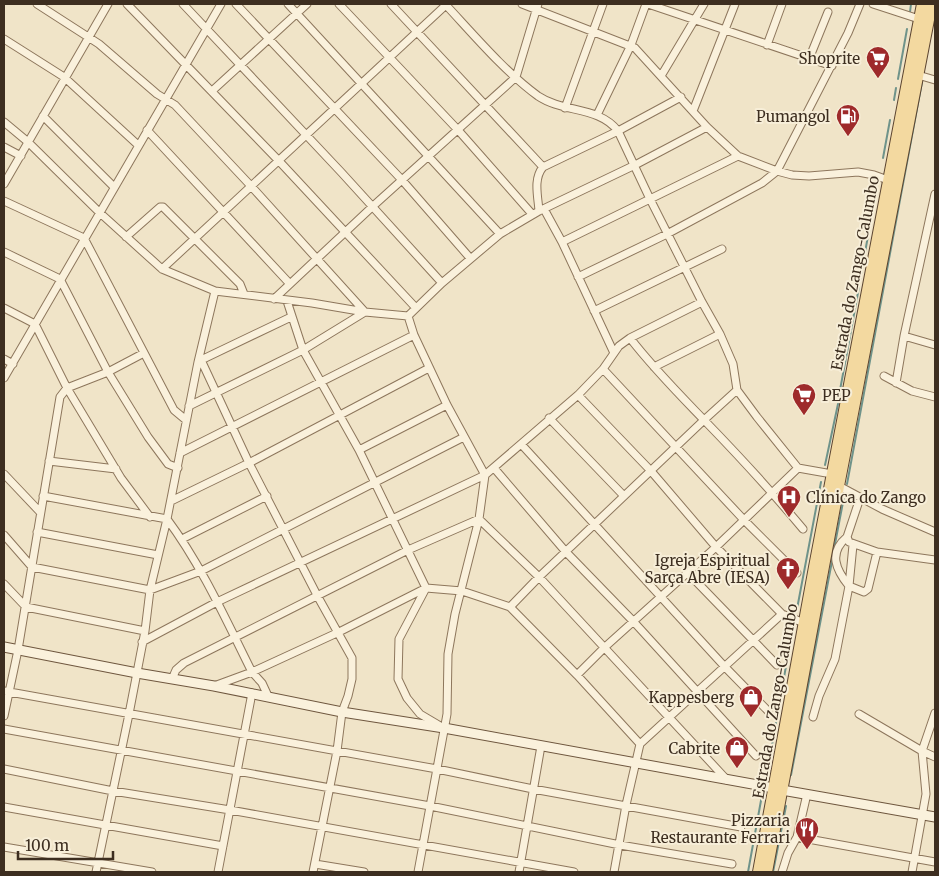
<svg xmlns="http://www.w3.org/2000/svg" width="939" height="876" viewBox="0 0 939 876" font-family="Merriweather,serif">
<rect width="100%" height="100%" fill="#f0e4c8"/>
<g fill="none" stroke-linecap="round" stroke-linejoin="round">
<path stroke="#6f938a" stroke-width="2" d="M910 12 911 4
M898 79 907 29
M894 100 896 88
M883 158 890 120
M860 280 876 192
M838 401 859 287
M825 465 838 404
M847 484 922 82
M834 549 844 497
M797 609 821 482
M791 775 833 556
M766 778 793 627
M748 872 762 795
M773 872 786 806"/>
<g stroke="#8d765c" stroke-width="9">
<path id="street" d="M37 4 99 44 157 94 175 105 251 186 365 312 303 350 189 406
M127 4 279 161 416 308
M183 4 341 172 442 283
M236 4 402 180 470 258
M288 4 500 234
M339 4 458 130 532 214
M391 4 543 167
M445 4C473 34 505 72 538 96 563 113 599 106 618 131L650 199 702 302 720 334 733 364 737 390 757 417 798 468 832 474
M522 4 635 48 707 127 738 156 777 171 792 175 809 176 858 172 874 175 888 180
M648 4 832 66
M873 4 919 19
M4 39 64 77 138 145
M767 45 782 4
M809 59 828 12
M918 75 935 80
M661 76 704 4
M212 91 307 4
M565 108 603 4
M693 111 735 4
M597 115 631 45 646 4
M43 116 114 187
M4 122 28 142 99 212 162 269 215 291 312 303 365 312 408 316
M147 130 290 284
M4 147 21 156
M4 184 108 4
M4 201 84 238 174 410 186 420
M544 209 562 242 614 353
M539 211C538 196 533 179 543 167L618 131 681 97
M126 237 160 207H163L240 284 244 294
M562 242 738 156
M4 252 60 279 108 372 148 437 168 464 178 468
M162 269 447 4
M578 277 667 234 762 183 777 171 848 33 860 4
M274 299 372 207 516 77 538 4
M287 301 303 350 359 450 426 588 399 639 398 679 407 698 420 714 442 727
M4 308 35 324 67 388 121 478 150 517
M594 311 722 249
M408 316 414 335 447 405 485 475 479 519 455 614 448 654 447 714 418 872
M408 316 442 283 500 234 539 211 635 165 707 127
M904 336 935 194
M630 338C653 368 679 394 705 421 739 456 772 492 803 529
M4 359 13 364
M201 360 249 463 318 597 352 658V679L348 696 342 712 337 751 313 872
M199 361 291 317
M654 367 720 334
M603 369 744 520 797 573
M884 376 912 391 935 397
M4 378 221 4
M896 383 904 336 935 345
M578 395 651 471 716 547 782 614 804 623
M549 418 624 496
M521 444 725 667 769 712
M359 450 447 405
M180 453 414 335
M49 461 116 469
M494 468 566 552 633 621 756 756
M4 474 40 512
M839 486 882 509 935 532
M43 496 167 519C202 566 226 620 252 672L262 683 268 696
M860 498 847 537 849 542 877 552 935 560
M171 501 249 463 429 368
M37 532 158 555
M4 535 32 567 150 590 201 571 464 437
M847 537C828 553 836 570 849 586
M182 539 267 496
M687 572 777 665
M4 584 26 607 145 631
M849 586 853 545
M510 607 539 577 704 420 737 390
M142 642 217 602 485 475 578 395 603 369 619 346 630 338 702 302
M577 675 605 647 716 547 798 468
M172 679 176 670 184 663 408 550 479 519 539 577 727 780
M214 686 252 672 339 632 426 588 462 591 510 607 577 675 640 744 626 805 614 872
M4 691 437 769 533 789 741 827
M859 714 922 751 935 757
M4 716 18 650 60 397 67 388 108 372 144 353
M813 717 819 696 835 659 849 586 864 592 868 589 877 552
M4 729 430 806 620 845 732 864
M640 744 782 614
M4 769 113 791 230 810 574 872
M4 807 223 846
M797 837 935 862
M4 847 152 872
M315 864 364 872
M96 872 129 714 145 631 150 590 167 519 198 362 215 291
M218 872 252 693
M519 872 541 746
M782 872 788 853 797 837 807 794
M912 872 926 794 922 751 935 713"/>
</g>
<g stroke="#6f573f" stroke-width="11">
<path id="secondary" d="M4 647 137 673 214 686 342 712 444 728 774 788
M782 790 935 817"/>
</g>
<g stroke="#5b4430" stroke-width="12">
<path id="primary" d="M758 872 814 567 922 4
M767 872 839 486 932 4"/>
</g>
<use href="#street" stroke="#faf1dc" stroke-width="7"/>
<use href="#secondary" stroke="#faf1dc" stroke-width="9"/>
<use href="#primary" stroke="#f3d9a0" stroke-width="10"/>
</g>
<defs>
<g id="supermarket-pin" transform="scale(1.25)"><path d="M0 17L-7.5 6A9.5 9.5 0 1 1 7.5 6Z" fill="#9e2a2b" stroke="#f7eed8"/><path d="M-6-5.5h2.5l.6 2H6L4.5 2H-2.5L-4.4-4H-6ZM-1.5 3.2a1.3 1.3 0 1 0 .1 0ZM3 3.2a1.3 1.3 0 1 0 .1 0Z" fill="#fff"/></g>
<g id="fuel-pin" transform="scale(1.25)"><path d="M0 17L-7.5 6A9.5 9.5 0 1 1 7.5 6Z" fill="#9e2a2b" stroke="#f7eed8"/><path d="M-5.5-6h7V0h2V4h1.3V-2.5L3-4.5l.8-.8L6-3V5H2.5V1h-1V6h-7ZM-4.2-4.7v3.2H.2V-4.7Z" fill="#fff"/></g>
<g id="hospital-pin" transform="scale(1.25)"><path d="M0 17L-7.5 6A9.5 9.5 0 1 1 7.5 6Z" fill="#9e2a2b" stroke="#f7eed8"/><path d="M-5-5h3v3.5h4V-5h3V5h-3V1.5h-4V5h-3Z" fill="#fff"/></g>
<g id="church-pin" transform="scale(1.25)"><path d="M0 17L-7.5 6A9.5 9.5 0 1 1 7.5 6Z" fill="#9e2a2b" stroke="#f7eed8"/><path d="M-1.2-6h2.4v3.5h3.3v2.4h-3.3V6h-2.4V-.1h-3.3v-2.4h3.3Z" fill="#fff"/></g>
<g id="shop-pin" transform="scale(1.25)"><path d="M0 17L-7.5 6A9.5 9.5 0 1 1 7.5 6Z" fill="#9e2a2b" stroke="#f7eed8"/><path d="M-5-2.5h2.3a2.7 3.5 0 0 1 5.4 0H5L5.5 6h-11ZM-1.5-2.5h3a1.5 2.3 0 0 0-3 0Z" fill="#fff"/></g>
<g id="restaurant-pin" transform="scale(1.25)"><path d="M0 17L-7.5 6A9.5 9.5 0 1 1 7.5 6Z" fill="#9e2a2b" stroke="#f7eed8"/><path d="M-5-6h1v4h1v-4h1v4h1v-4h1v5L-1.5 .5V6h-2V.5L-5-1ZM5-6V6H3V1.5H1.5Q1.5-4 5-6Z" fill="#fff"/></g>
</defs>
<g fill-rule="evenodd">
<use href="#supermarket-pin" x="878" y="58"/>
<use href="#fuel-pin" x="848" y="116"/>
<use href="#supermarket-pin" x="804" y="395"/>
<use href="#hospital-pin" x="789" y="497"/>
<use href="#church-pin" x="788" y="569"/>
<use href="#shop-pin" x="751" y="697"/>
<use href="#shop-pin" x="737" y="748"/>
<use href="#restaurant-pin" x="807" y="829"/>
</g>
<g text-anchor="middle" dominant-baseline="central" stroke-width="4" stroke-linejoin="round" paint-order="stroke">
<g font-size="15" fill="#3d2e20" stroke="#f7eed8" text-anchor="end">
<text x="860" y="58">Shoprite</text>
<text x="830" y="116">Pumangol</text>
<text x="822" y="395" text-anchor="start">PEP</text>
<text x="806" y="497" text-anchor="start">Clínica do Zango</text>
<text x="770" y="560">Igreja Espiritual<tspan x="770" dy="17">Sarça Abre (IESA)</tspan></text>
<text x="734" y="697">Kappesberg</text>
<text x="720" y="748">Cabrite</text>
<text x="790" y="820">Pizzaria<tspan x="790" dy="17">Restaurante Ferrari</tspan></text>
</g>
<g font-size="15" fill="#3d2e20" stroke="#f7eed8">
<text transform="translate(855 273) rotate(-79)">Estrada do Zango-Calumbo</text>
<text transform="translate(775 701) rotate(-80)">Estrada do Zango-Calumbo</text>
</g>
</g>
<rect width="939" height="876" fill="none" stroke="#3d2e20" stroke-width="10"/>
<path d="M18 851v8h95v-8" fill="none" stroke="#3d2e20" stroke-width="2.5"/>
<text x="25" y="851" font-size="15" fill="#3d2e20" stroke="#f7eed8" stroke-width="4" paint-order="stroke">100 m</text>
</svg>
